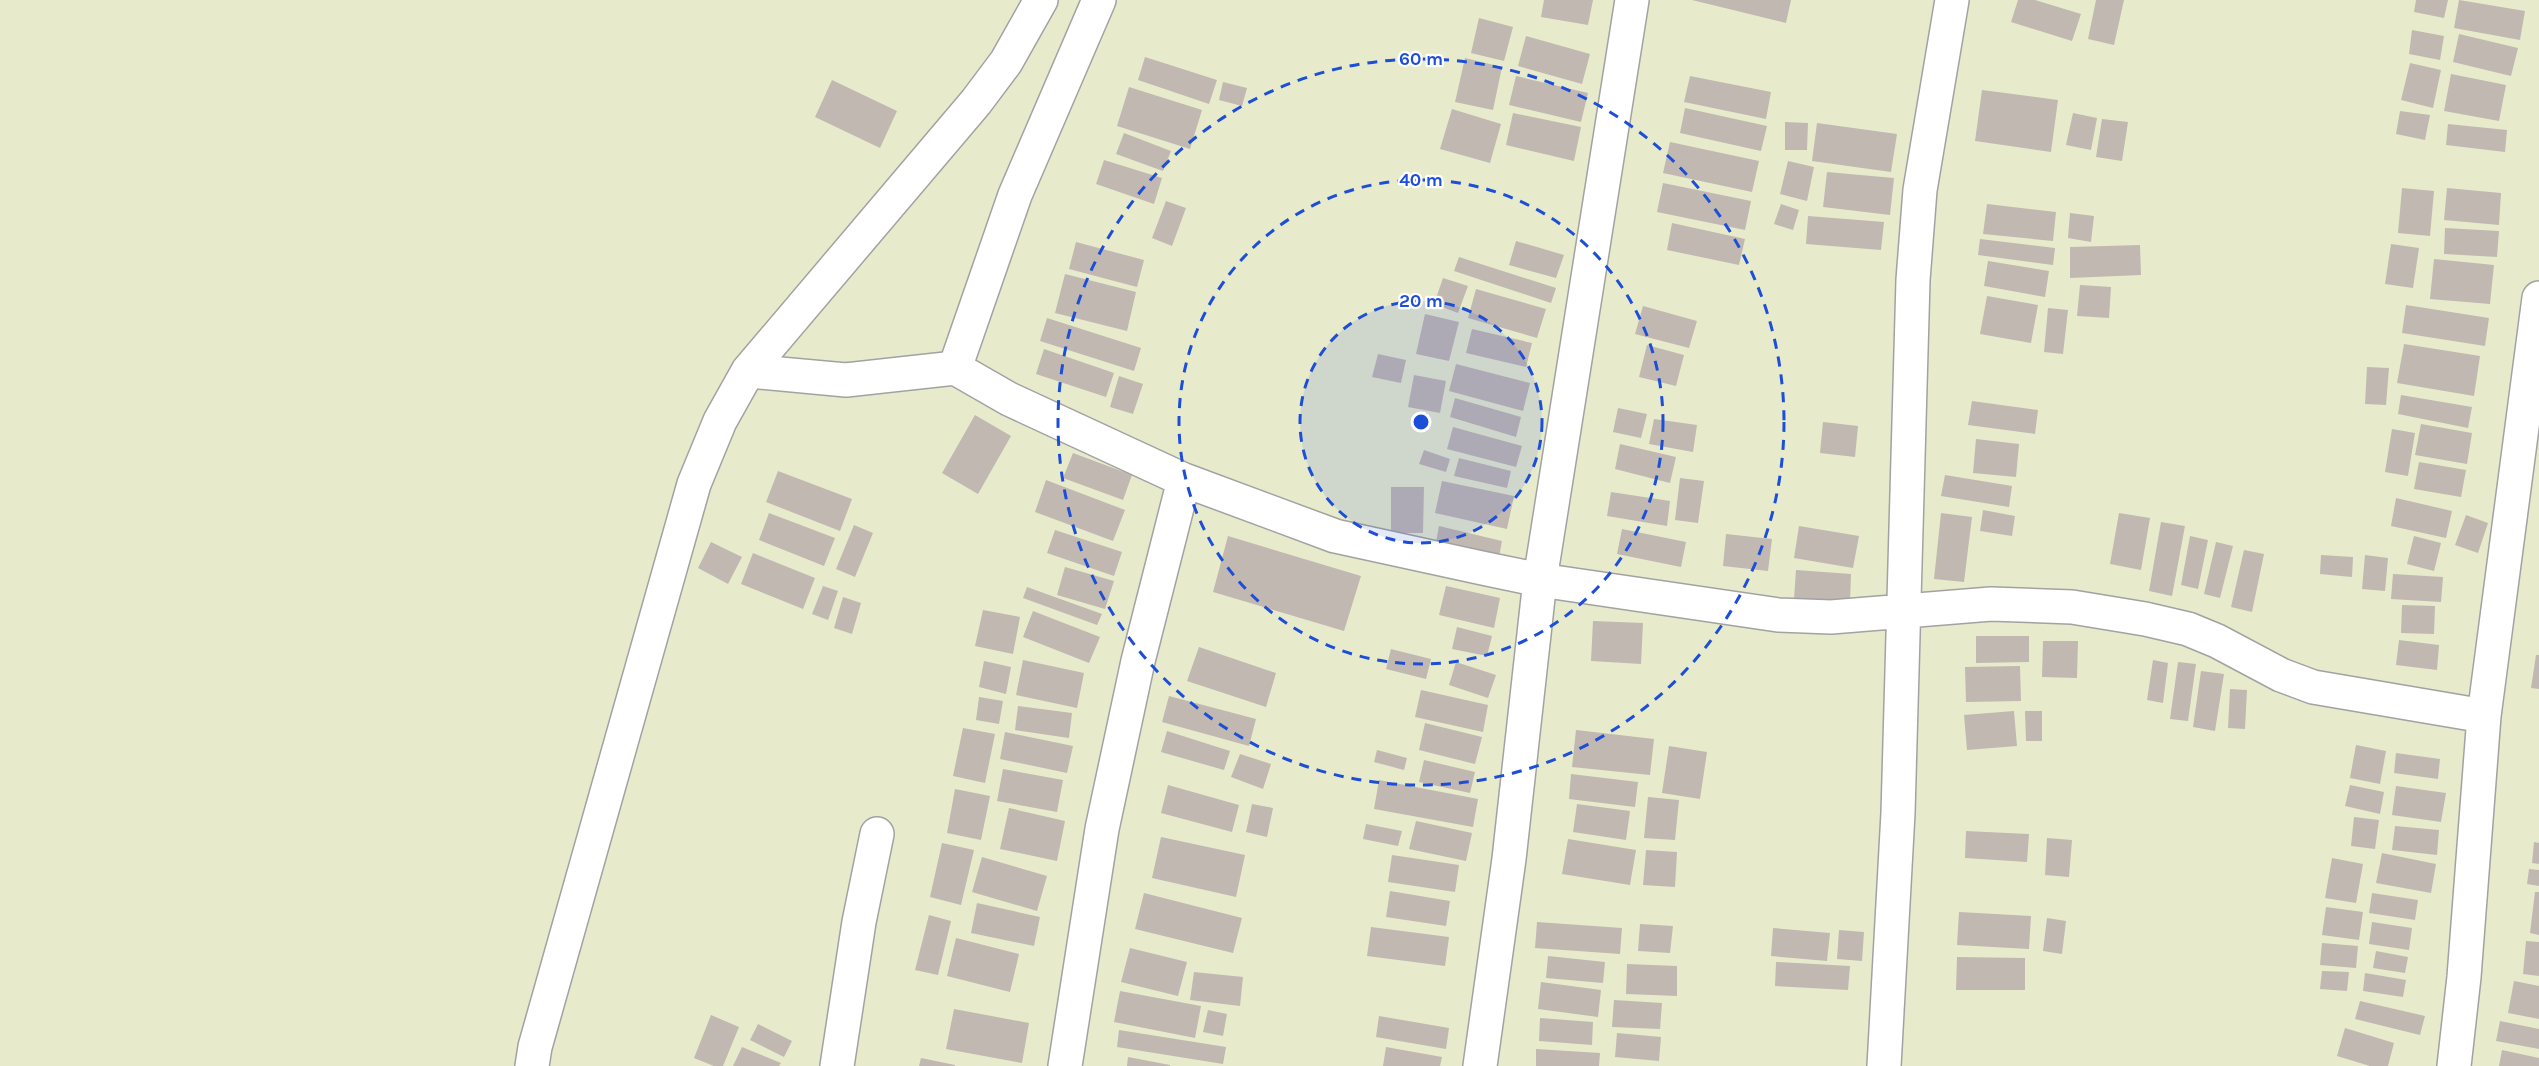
<svg xmlns="http://www.w3.org/2000/svg" width="2539" height="1066" viewBox="0 0 2539 1066" font-family="Karla,sans-serif">
<rect width="100%" height="100%" fill="#edeae1"/>
<path fill="#e7ebcc" d="M0 0H2539V1066H0Z"/>
<path fill="#c1b8b1" d="M1544 0H1593L1588 25 1541 17Z
M1692 0H1791L1786 23Z
M2018 0H2035L2081 14 2072 41 2011 22Z
M2096 0H2124L2114 45 2088 39Z
M2416 0H2448L2444 18 2414 12Z
M2459 0 2525 11 2520 40 2454 28Z
M1479 18 1513 27 1504 61 1471 53Z
M2412 30 2444 36 2440 60 2409 54Z
M2459 34 2518 48 2511 76 2453 62Z
M1526 36 1590 54 1582 84 1518 66Z
M1145 57 1217 80 1209 104 1138 80Z
M1465 58 1502 67 1493 110 1455 102Z
M2410 63 2441 70 2433 108 2401 100Z
M2451 74 2506 85 2499 121 2444 111Z
M1516 76 1588 93 1581 122 1509 105Z
M1690 76 1771 92 1766 119 1684 102Z
M832 80 897 111 880 148 815 117Z
M1223 82 1247 88 1242 106 1219 100Z
M1129 87 1202 110 1190 149 1117 126Z
M1982 90 2058 100 2051 152 1975 141Z
M1685 108 1767 126 1761 151 1680 133Z
M1452 109 1501 124 1490 163 1440 149Z
M2400 111 2430 115 2425 140 2396 134Z
M1513 113 1581 127 1574 161 1506 145Z
M2073 113 2097 118 2091 150 2066 145Z
M2102 119 2128 122 2122 161 2096 157Z
M1785 122 1808 123 1807 150H1785Z
M1817 123 1897 134 1891 172 1812 161Z
M2448 124 2507 130 2505 152 2446 145Z
M1124 133 1171 151 1163 171 1116 154Z
M1670 142 1759 161 1752 192 1663 173Z
M1104 160 1162 178 1154 204 1096 184Z
M1788 161 1814 167 1807 201 1780 194Z
M1827 172 1894 178 1890 215 1823 207Z
M1663 183 1751 201 1745 230 1657 212Z
M2402 188 2434 191 2430 236 2398 233Z
M2447 188 2501 193 2499 225 2444 220Z
M1166 201 1186 208 1172 246 1152 238Z
M1781 204 1799 210 1793 230 1774 224Z
M1987 204 2056 212 2053 241 1983 234Z
M2070 213 2094 216 2091 242 2068 238Z
M1808 216 1884 222 1881 250 1806 244Z
M1672 223 1745 239 1739 265 1667 250Z
M2445 228 2499 231 2497 257 2444 254Z
M1980 239 2055 248 2053 265 1978 255Z
M1516 241 1564 255 1556 278 1509 265Z
M1076 242 1144 260 1137 287 1069 269Z
M2391 244 2419 248 2413 288 2385 284Z
M2140 245 2141 275 2070 278V247Z
M1459 257 1556 288 1551 303 1454 271Z
M2434 259 2494 265 2490 304 2430 299Z
M1988 261 2049 271 2045 297 1984 286Z
M1065 274 1136 292 1127 331 1055 313Z
M1443 278 1468 286 1458 313 1434 304Z
M2080 285 2111 287 2109 318 2077 316Z
M1476 289 1546 309 1537 338 1468 318Z
M1987 296 2038 305 2031 343 1980 334Z
M2406 305 2489 318 2485 346 2402 333Z
M1643 306 1697 321 1689 348 1635 334Z
M2048 308 2068 310 2063 354 2044 352Z
M1425 314 1459 322 1449 361 1416 354Z
M1047 318 1141 348 1134 371 1040 341Z
M1472 329 1532 343 1526 367 1466 353Z
M2404 344 2480 356 2474 396 2397 383Z
M1647 345 1684 355 1676 386 1639 377Z
M1044 349 1114 373 1106 397 1036 374Z
M1378 354 1406 360 1401 383 1372 377Z
M1456 364 1530 383 1523 411 1449 391Z
M2367 367 2389 368 2386 405 2365 404Z
M1414 375 1446 381 1440 413 1408 407Z
M1119 376 1143 384 1133 414 1110 407Z
M2401 395 2472 407 2468 428 2398 414Z
M1455 398 1521 417 1516 437 1450 417Z
M1972 401 2038 410 2035 434 1968 425Z
M1618 408 1647 414 1641 438 1613 432Z
M975 415 1011 436 978 494 942 473Z
M1654 419 1697 425 1693 452 1649 444Z
M1823 422 1858 426 1855 457 1820 453Z
M2421 424 2472 433 2467 464 2415 455Z
M1453 427 1522 446 1516 467 1447 449Z
M2392 429 2415 433 2408 476 2385 472Z
M1976 439 2019 444 2016 477 1973 473Z
M1620 444 1676 457 1670 483 1615 469Z
M1424 450 1450 459 1446 472 1419 464Z
M1073 453 1132 475 1123 500 1063 478Z
M1459 458 1511 471 1507 488 1454 476Z
M2419 462 2466 470 2461 497 2414 489Z
M778 471 852 499 840 531 766 502Z
M1945 475 2012 486 2009 507 1941 496Z
M1680 478 1704 481 1698 523 1675 520Z
M1046 480 1125 510 1113 541 1035 512Z
M1442 481 1514 496 1507 529 1435 513Z
M1391 487H1424L1423 533H1391Z
M1611 492 1670 501 1667 526 1607 516Z
M2396 498 2452 511 2446 538 2391 526Z
M1983 510 2015 516 2012 536 1980 531Z
M769 513 835 538 824 566 759 540Z
M1941 513 1972 517 1964 582 1934 579Z
M2119 513 2150 518 2141 570 2110 564Z
M2466 515 2488 523 2478 553 2455 545Z
M2161 522 2185 526 2172 596 2149 591Z
M854 525 873 533 855 577 836 569Z
M1439 526 1502 541 1499 557 1436 542Z
M1799 526 1859 536 1853 568 1794 558Z
M1622 529 1686 542 1681 567 1617 554Z
M1055 530 1122 552 1114 576 1047 553Z
M1726 534 1772 539 1768 571 1723 566Z
M1228 536 1361 576 1344 631 1213 592Z
M2190 536 2208 540 2198 589 2181 585Z
M2414 536 2441 543 2434 571 2407 564Z
M711 542 742 557 728 584 698 568Z
M2216 542 2233 546 2220 598 2204 594Z
M2244 550 2264 554 2252 612 2231 607Z
M753 553 815 578 803 609 741 584Z
M2321 555 2353 557 2352 577 2320 574Z
M2365 555 2388 558 2385 591 2362 589Z
M1065 567 1114 581 1105 609 1057 595Z
M1796 570 1851 574 1850 602 1794 599Z
M2393 574 2443 577 2441 602 2391 599Z
M823 586 838 591 828 620 812 614Z
M1446 586 1500 598 1494 628 1439 615Z
M1027 587 1102 614 1097 625 1023 598Z
M843 597 861 603 852 634 834 628Z
M2402 605 2435 606 2434 634 2401 633Z
M983 610 1020 617 1013 654 975 646Z
M1033 611 1100 637 1089 663 1023 637Z
M1593 621 1643 623 1641 664 1591 661Z
M1457 627 1492 636 1487 656 1452 649Z
M1976 636H2029V662L1976 663Z
M2399 640 2439 645 2437 670 2396 665Z
M2043 641H2078L2077 678 2042 677Z
M1199 647 1276 673 1266 707 1187 681Z
M1391 649 1431 659 1426 679 1386 669Z
M2536 655H2539V689L2531 688Z
M1023 660 1084 673 1077 708 1016 695Z
M2153 660 2168 663 2163 703 2147 700Z
M984 661 1011 667 1006 694 979 687Z
M1456 662 1496 675 1488 698 1449 685Z
M2178 662 2196 664 2188 721 2170 719Z
M2020 666 2021 701 1966 702 1965 667Z
M2201 671 2224 674 2215 731 2193 727Z
M2230 689 2247 690 2245 729 2228 728Z
M1421 690 1488 705 1483 732 1415 717Z
M1169 696 1256 719 1249 746 1162 722Z
M979 697 1003 701 999 724 976 720Z
M1018 706 1072 713 1069 738 1015 730Z
M2014 711 2017 746 1967 750 1964 715Z
M2025 711H2042V741H2026Z
M1425 723 1482 737 1475 764 1419 750Z
M963 728 995 734 985 783 953 776Z
M1576 730 1654 739 1650 775 1572 767Z
M1167 731 1230 751 1224 770 1161 752Z
M1005 732 1073 746 1067 773 1000 759Z
M2356 745 2386 751 2380 784 2350 778Z
M1669 746 1707 752 1700 799 1662 793Z
M1377 750 1407 758 1404 770 1374 762Z
M2396 753 2440 759 2438 779 2394 773Z
M1240 754 1271 764 1263 789 1231 777Z
M1424 760 1475 772 1470 793 1419 782Z
M1003 769 1063 780 1057 812 997 801Z
M1571 774 1638 782 1635 807 1569 799Z
M1379 780 1478 799 1473 827 1374 809Z
M1168 785 1239 805 1232 832 1161 813Z
M2350 785 2384 792 2380 814 2345 806Z
M2396 786 2446 793 2441 822 2392 815Z
M955 789 990 796 981 840 947 833Z
M1648 797 1679 800 1675 840 1644 838Z
M1252 804 1273 808 1267 837 1246 832Z
M1577 804 1630 811 1626 840 1573 832Z
M1009 808 1065 821 1057 861 1000 849Z
M2354 817 2379 820 2375 849 2351 846Z
M1416 821 1472 833 1466 861 1409 849Z
M1366 824 1402 831 1398 846 1363 839Z
M2395 826 2439 830 2437 855 2392 850Z
M1966 831 2029 834 2027 862 1965 858Z
M1161 837 1245 855 1236 897 1152 878Z
M2047 838 2072 840 2069 877 2045 875Z
M1568 839 1636 850 1630 885 1562 874Z
M2534 842 2539 843V864L2532 863Z
M942 843 974 850 961 905 930 897Z
M1646 850 1677 852 1675 887 1643 885Z
M2382 853 2436 864 2431 893 2376 883Z
M1392 855 1459 865 1455 892 1388 882Z
M982 857 1047 876 1037 911 972 892Z
M2332 858 2363 864 2356 903 2325 898Z
M2529 869 2539 870V886L2527 884Z
M1390 891 1450 901 1446 926 1386 917Z
M2535 892H2539V935L2530 933Z
M1144 893 1242 918 1233 953 1135 929Z
M2372 893 2418 900 2415 920 2369 913Z
M977 903 1040 917 1034 946 971 933Z
M2326 907 2363 912 2359 940 2322 935Z
M1959 912 2031 916 2029 949 1957 945Z
M929 915 951 921 938 975 915 970Z
M2047 918 2066 921 2062 954 2043 951Z
M1537 922 1622 928 1620 954 1535 948Z
M2372 922 2412 928 2409 950 2369 944Z
M1640 924 1673 926 1670 953 1638 951Z
M1371 927 1449 937 1445 966 1367 956Z
M1773 928 1830 933 1827 961 1771 956Z
M1839 930 1864 932 1862 961 1837 959Z
M956 938 1019 954 1010 992 947 976Z
M2526 941 2539 942V976L2523 974Z
M2322 943 2358 946 2356 968 2320 965Z
M1130 948 1187 962 1178 996 1121 982Z
M2376 951 2408 957 2405 973 2373 968Z
M1548 956 1605 962 1603 983 1546 978Z
M1957 957 2025 958V990H1956Z
M1776 962 1850 966 1848 990 1775 986Z
M1627 964 1677 966V996L1626 994Z
M2322 971 2349 972 2347 991 2320 989Z
M1194 972 1243 977 1240 1006 1190 1000Z
M2365 973 2406 980 2403 997 2363 991Z
M2514 981 2539 986V1019L2508 1013Z
M1541 982 1601 990 1598 1017 1538 1009Z
M1120 991 1201 1006 1195 1038 1114 1022Z
M1614 1000 1662 1003 1660 1029 1612 1027Z
M2360 1001 2425 1016 2420 1035 2355 1019Z
M954 1009 1029 1023 1022 1063 946 1049Z
M1208 1010 1227 1014 1223 1036 1203 1032Z
M711 1015 739 1027 723 1066H714L694 1058Z
M1379 1016 1449 1028 1446 1049 1376 1037Z
M1540 1018 1593 1022 1592 1045 1539 1041Z
M2500 1021 2539 1029V1049L2496 1041Z
M758 1024 792 1041 784 1057 750 1040Z
M2345 1028 2394 1043 2388 1066H2370L2337 1056Z
M1119 1030 1226 1047 1223 1064 1117 1047Z
M1617 1033 1661 1037 1659 1061 1615 1057Z
M742 1047 781 1063 779 1066H733Z
M1386 1047 1442 1057 1440 1066H1383Z
M1536 1049 1600 1053 1599 1066H1536Z
M2502 1050 2539 1058V1066H2499Z
M1128 1057 1170 1065V1066H1127Z
M921 1058 955 1065V1066H919Z"/>
<g fill="none" stroke-linecap="round" stroke-linejoin="round">
<g stroke="#a2a2a2" stroke-width="36">
<path id="street" d="M955 368 1015 195 1099 0
M748 371 846 380 955 368 1009 399 1184 480 1335 536 1482 568 1540 580 1778 615 1831 617 1991 604 2072 607 2145 619 2188 629 2217 641 2281 675 2313 687 2484 716
M532 1066 535 1047 694 484 720 421 748 371 976 102 1006 62 1041 0
M837 1066 859 922 877 834
M1065 1066 1102 829 1138 661 1184 480
M1480 1066 1509 859 1540 580 1632 0
M1884 1066 1898 813 1913 280 1920 190 1952 0
M2454 1066 2464 977 2484 716 2539 298"/>
</g>
<use href="#street" stroke="#fff" stroke-width="33"/>
</g>
<circle cx="1421" cy="422" r="121" fill="#1d4ed8" fill-opacity=".12"/>
<g fill="none" stroke="#1d4ed8" stroke-width="3" stroke-dasharray="10 8">
<circle cx="1421" cy="422" r="121"/>
<circle cx="1421" cy="422" r="242"/>
<circle cx="1421" cy="422" r="363"/>
</g>
<circle cx="1421" cy="422" r="9" fill="#1d4ed8" stroke="#fff" stroke-width="3"/>
<g font-size="18" text-anchor="middle" font-weight="bold" fill="#1d4ed8" stroke="#fff" stroke-width="4.5" stroke-linejoin="round" paint-order="stroke">
<text x="1421" y="65">60 m</text>
<text x="1421" y="186">40 m</text>
<text x="1421" y="307">20 m</text>
</g>
</svg>
